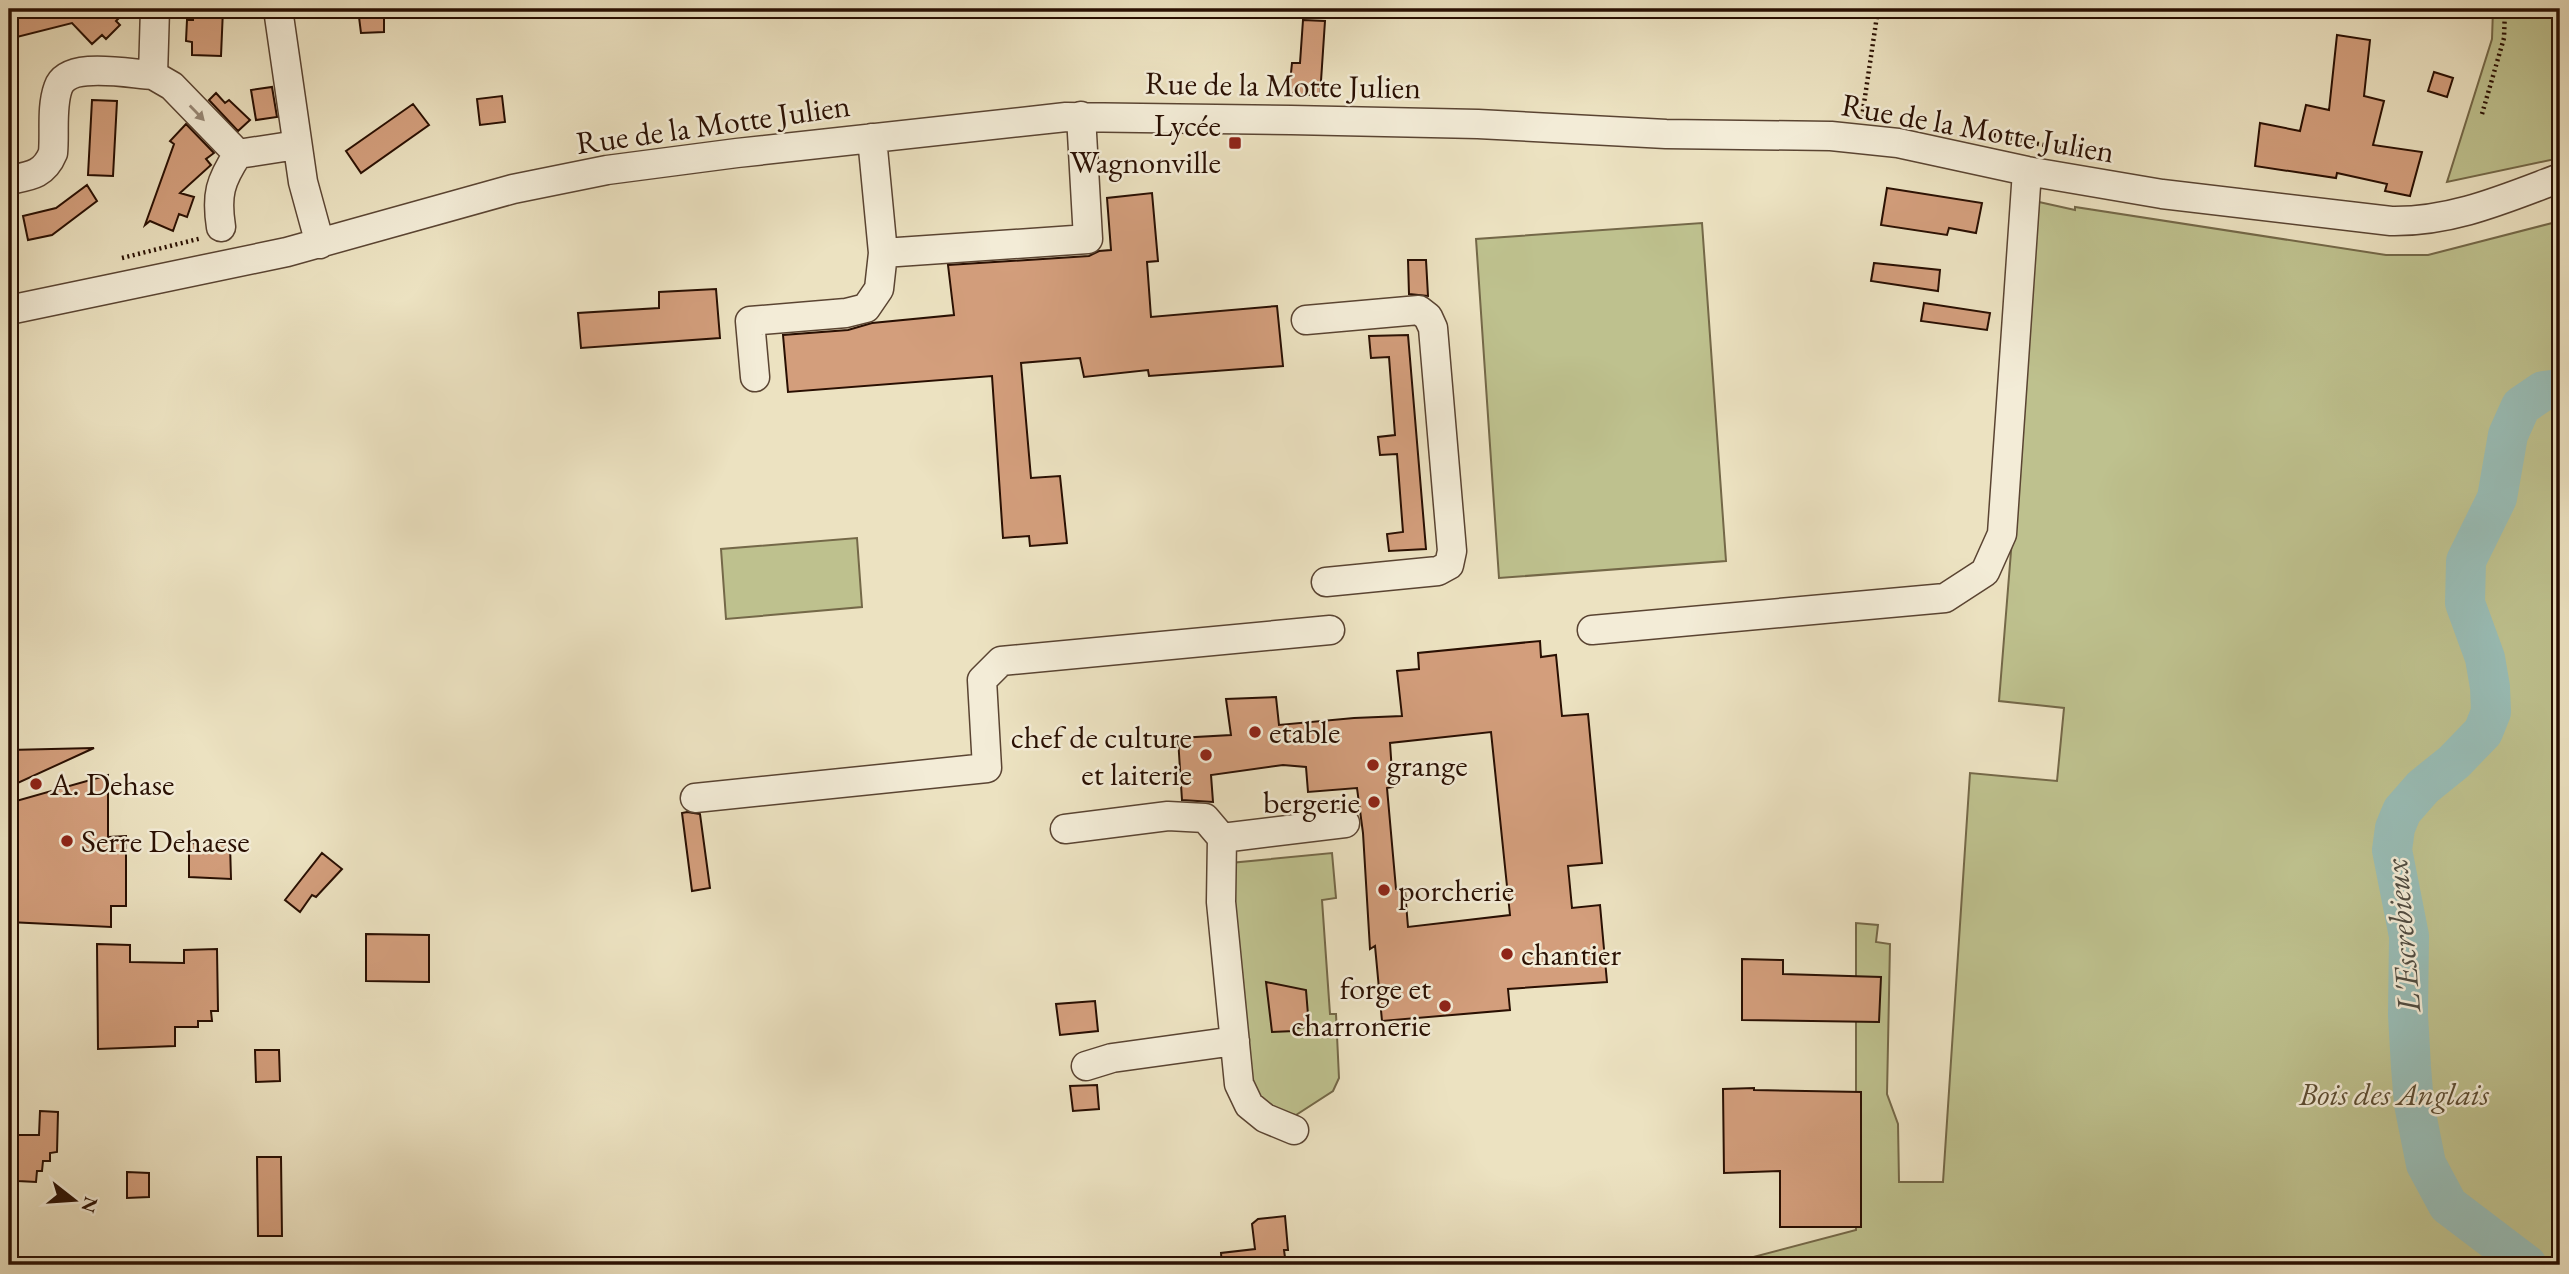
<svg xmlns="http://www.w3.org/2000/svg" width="2569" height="1274" viewBox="0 0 2569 1274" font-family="'EB Garamond',serif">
<rect width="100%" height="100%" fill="#ece2c1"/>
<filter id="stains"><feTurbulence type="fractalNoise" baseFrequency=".00286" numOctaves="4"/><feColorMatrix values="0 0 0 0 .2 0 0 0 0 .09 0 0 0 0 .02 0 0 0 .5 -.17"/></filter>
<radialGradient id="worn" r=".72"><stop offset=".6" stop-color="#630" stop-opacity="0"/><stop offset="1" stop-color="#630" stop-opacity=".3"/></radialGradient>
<path fill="#bec18e" stroke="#746848" stroke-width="2" d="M2493 9H2560V158L2447 182 2492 39Z
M2039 202 2075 210V207L2386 255H2428L2560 221V1265H1723L1856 1230V923L1878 925 1876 942 1890 944 1887 1094 1898 1124 1899 1182H1943L1970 773 2057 781 2064 708 1999 701Z
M1702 223 1726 561 1499 578 1476 239Z
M857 538 862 607 726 619 721 549Z
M1332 853 1336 898 1322 900 1330 1014H1336L1339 1078 1333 1091 1296 1115 1282 1113 1251 1097 1230 863Z"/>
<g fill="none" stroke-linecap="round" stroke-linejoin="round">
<path stroke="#99bdb6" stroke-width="40" d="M2527 1265 2448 1205 2426 1164 2414 1104 2411 1067 2408 1015 2409 936 2392 850 2395 828 2402 811 2423 787 2454 762 2483 732 2491 712 2490 687 2485 658 2465 603 2466 561 2497 498 2508 435 2521 406 2543 391 2560 389"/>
</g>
<path fill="#d39e7c" stroke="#290f02" stroke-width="2" fill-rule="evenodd" d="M52 9H128L116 21 120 25 106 39 102 35 92 44 72 23 9 39V20Z
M193 9H223L221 56 192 55V42L186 41 187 20H193Z
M358 9H384V32L361 33Z
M1303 20 1325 21 1320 96 1289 93 1292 63H1300Z
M2337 35 2370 40 2364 96 2384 101 2373 145 2422 152 2410 196 2385 191 2387 184 2337 173 2336 178 2255 166 2260 123 2300 131 2306 105 2329 110Z
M2434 72 2453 78 2447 97 2428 91Z
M272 87 277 117 256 120 251 90Z
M216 93 225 103 229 100 250 120 238 131 209 100Z
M502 96 505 122 480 125 477 99Z
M92 100 117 101 113 176 88 175Z
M413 104 429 125 361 173 346 151Z
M186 124 214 153 206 159 211 165 180 193 194 197 187 217 179 214 173 231 150 221 145 225 174 144 170 141Z
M87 185 97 201 52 235 28 240 23 216 56 208Z
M1887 188 1982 203 1976 233 1949 228 1947 235 1881 225Z
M1152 193 1158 261 1147 262 1151 317 1277 306 1283 366 1149 376 1148 370 1084 377 1080 358 1021 363 1031 478 1060 476 1067 543 1030 546 1029 536 1003 538 992 376 788 392 783 335 848 330 872 323 954 315 948 265 1089 256 1099 251 1111 250 1107 198Z
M1408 260H1426L1428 296 1409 294Z
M1874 263 1940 270 1938 291 1871 281Z
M716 289 720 338 581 348 578 313 659 308V292Z
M1924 303 1990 313 1987 330 1921 321Z
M1408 335 1426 549 1389 551 1387 534 1403 532 1397 454 1380 455 1378 437 1395 435 1389 357 1371 358 1369 336Z
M1540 641 1541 657 1556 655 1562 716 1588 714 1602 863 1568 866 1572 908 1600 905 1607 982 1508 989 1510 1010 1382 1021 1375 946 1370 949 1363 833 1357 788 1308 792 1306 767 1283 765 1211 775 1213 802 1182 800 1178 738 1231 735 1226 699 1276 697 1279 725 1354 718 1402 716 1397 671 1419 669 1418 653ZM1491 732 1510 915 1408 927 1405 891 1396 889 1387 788 1393 787 1390 743Z
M94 748 9 787V750Z
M108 775V837L126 836V906H111V927L9 922V803Z
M687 812 700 814 710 888 692 891 682 813Z
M189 843 230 844 231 879 189 877Z
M322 853 342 869 316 897 312 895 300 912 285 900Z
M366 934 429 935V982L366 981Z
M97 944 130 945V962L184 963V950L217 949 218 1011H211L212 1021H198V1027H175V1046L98 1049Z
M1742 959 1783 960V974L1881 977 1879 1022 1742 1020Z
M1266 982 1306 990 1309 1027 1295 1028 1294 1031 1272 1032Z
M1095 1001 1098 1031 1060 1035 1056 1004Z
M255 1050H279L280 1081 256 1082Z
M1097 1085 1099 1109 1073 1111 1070 1086Z
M1754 1088V1090L1861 1092V1227H1780V1171L1724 1173 1723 1089Z
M40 1111 58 1112 57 1152 50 1153V1161H43L42 1171H37L36 1182 18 1181V1160L10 1159 9 1135H39Z
M257 1157H281L282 1236H258Z
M127 1172 149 1173V1197L127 1198Z
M1285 1216 1288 1250H1284L1286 1265H1222L1221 1253 1255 1249 1252 1224 1258 1219Z"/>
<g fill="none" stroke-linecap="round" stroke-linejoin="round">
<g stroke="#5a4432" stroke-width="31">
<path id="minor" d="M278 9 303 182 320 244
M153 75 155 9
M872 138 883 253 1088 239 1081 116
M9 180C30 176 44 175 53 153 55 133 51 108 58 88 67 60 129 74 153 75L172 86 238 154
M221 227C216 195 220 181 238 154L297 145
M9 310 287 252 513 189 607 170 737 153 1066 117 1291 120 1478 124 1666 134 1831 136 1898 143 2027 171 2162 194 2391 221C2452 222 2504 199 2560 178
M1306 320 1419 310 1428 317 1433 328 1452 551 1449 565 1438 571 1326 582
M755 377 750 321 846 313 866 308 879 289 883 253
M1592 630 1945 598 1985 572 2002 534 2027 171
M695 798 987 768 982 680 1001 661 1330 630
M1065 829 1168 816 1205 818 1222 838
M1086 1066 1112 1058 1235 1041
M1294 1130 1265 1118 1249 1105 1239 1084 1221 902 1222 838 1345 823"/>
</g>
<path stroke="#290f02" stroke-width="4.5" stroke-dasharray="2 3.5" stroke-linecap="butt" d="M2482 114 2504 38 2505 9
M1862 117 1878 9
M1983 133 2084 153
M122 258 202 238"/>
<use href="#minor" stroke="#f3ecd7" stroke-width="28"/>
</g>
<defs><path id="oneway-solid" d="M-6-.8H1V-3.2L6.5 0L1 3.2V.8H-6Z" transform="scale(1.75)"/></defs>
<use fill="#988977" href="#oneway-solid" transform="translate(197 113) rotate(46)"/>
<g fill="#8f2418" stroke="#f3ecd7" stroke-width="2.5">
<rect x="1228" y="136" width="14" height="14" rx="3.5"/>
<circle cx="1255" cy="732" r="7"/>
<circle cx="1206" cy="755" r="7"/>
<circle cx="1373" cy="765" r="7"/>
<circle cx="36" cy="784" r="7"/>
<circle cx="1374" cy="802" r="7"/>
<circle cx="67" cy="841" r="7"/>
<circle cx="1384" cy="890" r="7"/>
<circle cx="1507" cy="954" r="7"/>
<circle cx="1445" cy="1006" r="7"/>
</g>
<g text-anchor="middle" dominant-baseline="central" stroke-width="5" stroke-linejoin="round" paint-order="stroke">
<g font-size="32" fill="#290f02" stroke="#f3ecd7">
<text transform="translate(1283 85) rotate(1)">Rue de la Motte Julien</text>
<text transform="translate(713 124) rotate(-8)">Rue de la Motte Julien</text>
<text transform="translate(1978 128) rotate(10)">Rue de la Motte Julien</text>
</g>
<g font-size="32" fill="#290f02" stroke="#f3ecd7" text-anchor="start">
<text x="1221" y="125" text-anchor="end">Lycée<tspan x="1221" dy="37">Wagnonville</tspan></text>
<text x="1269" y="732">etable</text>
<text x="1192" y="737" text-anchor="end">chef de culture<tspan x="1192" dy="37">et laiterie</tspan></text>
<text x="1387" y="765">grange</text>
<text x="50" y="784">A. Dehase</text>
<text x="1360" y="802" text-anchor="end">bergerie</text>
<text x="81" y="841">Serre Dehaese</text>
<text x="1398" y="890">porcherie</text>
<text x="1521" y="954">chantier</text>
<text x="1431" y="988" text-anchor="end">forge et<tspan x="1431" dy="37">charronerie</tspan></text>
</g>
<g font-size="32" font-style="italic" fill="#5d4d33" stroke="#f3ecd7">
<text x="2394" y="1094">Bois des Anglais</text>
</g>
<g font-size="33" font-style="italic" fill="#504c41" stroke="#f3ecd7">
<text transform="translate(2402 936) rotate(-95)">L'Escrebieux</text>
</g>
</g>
<rect width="2569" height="1274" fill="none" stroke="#ece2c1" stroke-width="35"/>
<rect x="10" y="10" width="2548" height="1253" fill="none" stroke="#290f02" stroke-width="3.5"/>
<rect x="18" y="18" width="2534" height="1239" fill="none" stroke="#290f02" stroke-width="2"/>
<g transform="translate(74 1200) rotate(107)" stroke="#f3ecd7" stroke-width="5" paint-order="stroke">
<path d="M0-5L12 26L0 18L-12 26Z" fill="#290f02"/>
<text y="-10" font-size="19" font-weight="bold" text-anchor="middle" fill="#290f02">N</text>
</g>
<rect width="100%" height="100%" filter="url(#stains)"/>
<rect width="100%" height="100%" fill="url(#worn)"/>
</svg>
